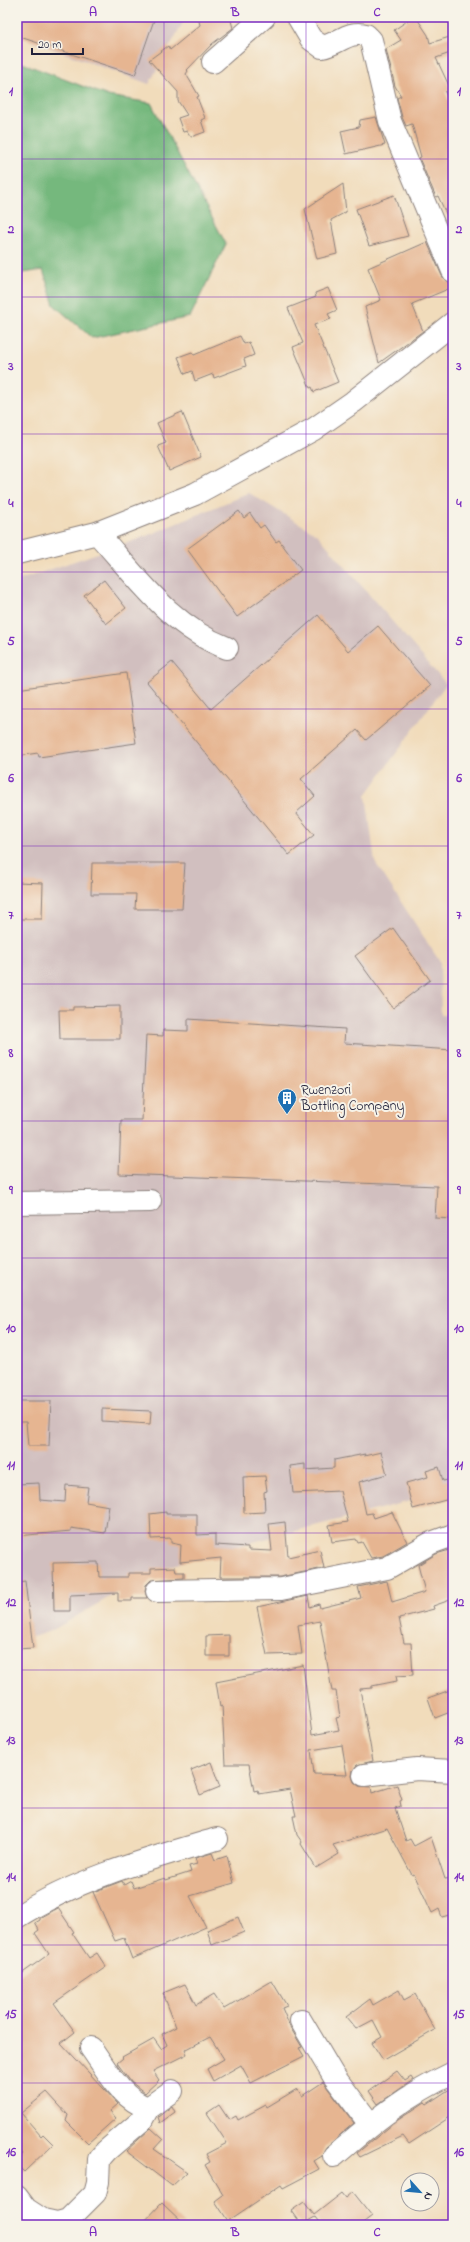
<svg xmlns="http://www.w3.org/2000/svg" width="470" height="2242" viewBox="0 0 470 2242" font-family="'Indie Flower',sans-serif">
<rect width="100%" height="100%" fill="#f7f3e8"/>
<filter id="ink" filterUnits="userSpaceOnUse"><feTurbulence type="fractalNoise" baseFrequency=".025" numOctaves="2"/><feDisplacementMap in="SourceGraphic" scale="8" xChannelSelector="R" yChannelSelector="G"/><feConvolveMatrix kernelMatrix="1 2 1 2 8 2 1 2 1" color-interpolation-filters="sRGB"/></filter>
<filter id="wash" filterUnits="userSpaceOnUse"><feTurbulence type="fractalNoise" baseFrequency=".012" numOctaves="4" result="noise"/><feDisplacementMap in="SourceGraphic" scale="16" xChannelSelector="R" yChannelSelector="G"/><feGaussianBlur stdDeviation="0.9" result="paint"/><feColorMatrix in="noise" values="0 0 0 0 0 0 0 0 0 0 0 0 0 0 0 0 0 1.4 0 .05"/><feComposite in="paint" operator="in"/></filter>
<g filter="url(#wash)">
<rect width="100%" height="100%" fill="#f1dcbb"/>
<path fill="#d1bfbf" d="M17 17H186L149 84 17 36Z
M249 493 317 534 446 684 366 795 375 862 440 962 441 1014 453 1015V1486L418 1499 230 1548 156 1570 51 1631 17 1642V581L144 537Z"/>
<path fill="#74b87d" stroke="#4b6d5c" d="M17 61 108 96 151 103 226 244 190 317 92 338 54 305 43 270 17 274Z"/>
<g id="blocks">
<path fill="#e6b591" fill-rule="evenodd" d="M17 17H155L135 75 17 36Z
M198 17H230L233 28 212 44 187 70 188 71 186 74 199 96 197 97 205 118 201 120 205 132 191 137 187 131 183 132 178 118 187 115 178 101V92L149 60 168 46 170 50 200 25Z
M413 17H416L428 35 430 43 453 36V52L436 58 451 90 445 92 453 110V229L438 196 436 197 419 158 421 157 412 124 406 126 402 117 397 98 401 96 395 86 386 49 401 40 394 30Z
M376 117 385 145 346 154 341 131 359 127 360 120Z
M343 184 346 212 331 220 337 254 317 259 305 209Z
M394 195 408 236 369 246 356 209Z
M427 242 442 276 446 281 453 283V287L412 304 423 331 379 363 365 307 381 300 368 268Z
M328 288 337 310 328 314 331 319 314 325 338 382 314 392 312 387 310 388 293 347 303 343 288 308 316 297 315 293Z
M240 336 244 344 249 342 254 355 244 359 246 366 214 378 213 374 195 381 192 371 185 374 178 357 192 352 194 355Z
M182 412 201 457 169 471 158 446 166 443 157 423Z
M239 511 244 518 250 513 260 528 264 525 276 542 279 540 301 570 237 617 187 549Z
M104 580 126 608 106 624 84 595Z
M318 615 348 651 378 626 430 686 366 740 357 730 301 779 315 796 296 813 314 835 289 855 147 682 172 662 211 709Z
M126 673 136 743 39 757 38 753 17 756V689Z
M92 863H185L182 909H135L136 894H91Z
M17 882 43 883 42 919H17Z
M393 928 430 980 393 1008 355 956Z
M120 1006V1039H60L59 1010H73V1007Z
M188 1019 345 1029 344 1043 453 1050V1219L435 1218 437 1186 119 1174 121 1120H142L146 1035 163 1036V1030L188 1031Z
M17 1401H51L49 1446H28L26 1422H17Z
M102 1409 151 1411 150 1424 102 1421Z
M381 1452 387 1474 359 1482 366 1514 372 1513 374 1518 392 1512 407 1542 383 1556 371 1558 362 1542 358 1543 356 1539 332 1542 329 1525 348 1522 340 1491 293 1493 290 1466 305 1464V1470L334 1468V1460L365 1454 364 1456Z
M439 1467 443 1481 453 1479V1498L413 1509 406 1483 428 1477 426 1471Z
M265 1476 267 1491 264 1492 265 1512 244 1513 243 1477Z
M39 1483 40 1500 65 1502 66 1485 88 1487 86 1502 109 1506 105 1533 71 1528V1531L17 1536V1484Z
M166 1512V1514H197V1535L215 1534V1545L248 1547V1550L272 1551 269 1524 285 1522 288 1557 320 1550 324 1568 280 1577H220L221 1558 180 1562 181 1545 171 1543V1538L151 1539 150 1514Z
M453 1549V1599L433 1606 434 1609 399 1618 404 1643H411L413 1675 396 1676 397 1681 372 1686V1688L360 1689 373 1761 357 1765 353 1770 352 1776 354 1782 359 1786 371 1787 372 1793 397 1785 402 1800 400 1801 401 1806 395 1808 406 1841 410 1839 414 1846 431 1837 445 1879 453 1878V1914L442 1917 439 1909 432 1913 414 1874 412 1875 387 1828 333 1845 339 1854 316 1868 301 1844 302 1842 297 1835 293 1816H296L290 1789 259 1794 258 1790 254 1791 249 1764H225L222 1705 220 1706 216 1682 303 1665 312 1735 339 1730 336 1718 340 1717 336 1691H332L320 1621 298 1625 302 1654 267 1655 257 1607 308 1596 310 1607 319 1604 320 1608 361 1598 358 1587 387 1581 392 1602 425 1592 418 1565 436 1554ZM342 1745 347 1775 314 1774 311 1750Z
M98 1562 99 1577H128V1573H151V1568L175 1567 176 1572H184V1578L151 1580 146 1585 145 1591 147 1598H132V1601H118V1593L70 1595V1611H54L53 1563Z
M25 1581 33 1648 17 1649V1582Z
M229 1635V1656H206V1636Z
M453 1689V1711L435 1718 428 1698Z
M211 1762 220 1787 200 1795 191 1770Z
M212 1853 215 1860 227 1856 234 1883 190 1896 206 1927 132 1959 124 1938 115 1941 93 1892 122 1881 124 1885 131 1881 134 1888 165 1878 166 1880 191 1872 189 1866 197 1864 195 1858Z
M58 1908 74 1932 72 1933 89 1958 97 1953 106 1967 54 2003 75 2032 61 2043 118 2104 110 2111 116 2118 88 2143 66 2121 68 2115 47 2092 21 2113 41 2136 43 2134 53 2144 24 2172 17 2165V2159L23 2154 17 2148V1977L49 1954 35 1933 39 1930 35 1923 40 1920V1918Z
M238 1917 244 1932 212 1945 207 1930Z
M272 1981 287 2006 282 2008 290 2027 302 2047 299 2048 304 2056 251 2083 241 2065 213 2081 207 2069 224 2059 210 2037 185 2050 187 2054 153 2071 159 2080 145 2093 131 2082 117 2063 123 2058 122 2057 154 2039 161 2049 167 2045 162 2034 176 2027 163 1993 185 1984 196 2005 214 1994 224 2009Z
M399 1990 404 2000 415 1994 435 2030 383 2060 372 2043 382 2037 373 2020 356 2029 346 2017 370 1999 373 2005Z
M397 2071 405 2081 411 2077 413 2080 378 2104 369 2091Z
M323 2082 354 2123 326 2147 322 2156 314 2161 319 2169 283 2188 281 2185 228 2221 215 2201 223 2195 205 2165 210 2162 206 2154 227 2143 207 2113 219 2105 229 2120 236 2116 238 2120 266 2105 267 2107 297 2089 302 2096Z
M453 2087V2115L409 2144 403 2136 360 2157 357 2153 398 2120 425 2102 427 2104Z
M172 2106 175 2112 160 2123 158 2117Z
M151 2128 163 2139 154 2149 187 2172 172 2186 126 2151Z
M353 2192 372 2216 360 2225H321L315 2217 301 2225 291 2211 304 2202 314 2215 342 2193 346 2198Z
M162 2203 185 2225H141Z"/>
</g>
</g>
<g filter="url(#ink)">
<use href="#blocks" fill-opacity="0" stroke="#8a7f7b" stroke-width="1"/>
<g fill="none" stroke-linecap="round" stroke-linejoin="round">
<g stroke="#8a7f7b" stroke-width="24">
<path id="minor" d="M298 17 311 39 322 47C338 44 349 30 366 35L371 40 390 121 453 271
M213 62 264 17
M97 533C136 576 171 627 227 648
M17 553 97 533 195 494 314 429 353 402 453 323
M17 1203 150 1201
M157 1591 281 1589 387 1568 431 1543 453 1535
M364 1775 417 1769 453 1771
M17 1917C78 1878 149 1859 217 1839
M301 2021 333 2075 370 2124
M91 2048C107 2070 121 2099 148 2108
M334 2156C373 2122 406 2095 453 2073
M17 2197 26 2209 43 2220 57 2223 68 2220 95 2193 98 2182 99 2159 106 2151 141 2121 148 2108 172 2091"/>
</g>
<use href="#minor" stroke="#fff" stroke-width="22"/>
</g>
</g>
<path fill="none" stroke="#7b2cbf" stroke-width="1" stroke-opacity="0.55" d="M164 17V2225M306 17V2225M17 159H453M17 297H453M17 434H453M17 572H453M17 709H453M17 846H453M17 984H453M17 1121H453M17 1258H453M17 1396H453M17 1533H453M17 1670H453M17 1808H453M17 1945H453M17 2083H453"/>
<defs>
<g id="building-pin" transform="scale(1)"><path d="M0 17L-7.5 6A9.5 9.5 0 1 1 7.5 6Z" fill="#1f6fb2" stroke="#f7f3e8"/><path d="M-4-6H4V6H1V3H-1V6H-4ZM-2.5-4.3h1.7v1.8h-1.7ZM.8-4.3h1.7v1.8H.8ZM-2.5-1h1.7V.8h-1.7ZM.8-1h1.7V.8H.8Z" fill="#fff"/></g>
</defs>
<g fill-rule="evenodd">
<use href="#building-pin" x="287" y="1098"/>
</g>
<g text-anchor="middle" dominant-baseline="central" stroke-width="4" stroke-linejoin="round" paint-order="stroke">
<g font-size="14" fill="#22223b" stroke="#f7f3e8" text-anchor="start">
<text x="301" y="1090">Rwenzori<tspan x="301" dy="16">Bottling Company</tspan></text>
</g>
</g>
<rect width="470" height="2242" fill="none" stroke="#f7f3e8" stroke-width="44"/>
<g transform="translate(420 2192) rotate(117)"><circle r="19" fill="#f7f3e8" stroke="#a29fa3"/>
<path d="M0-3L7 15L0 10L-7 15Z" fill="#1f6fb2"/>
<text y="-6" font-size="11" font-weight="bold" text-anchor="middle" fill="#22223b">N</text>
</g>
<path d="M32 48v6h51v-6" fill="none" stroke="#22223b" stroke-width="2"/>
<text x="38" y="48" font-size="12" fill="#22223b" stroke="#f7f3e8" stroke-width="3" paint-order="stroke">20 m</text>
<rect x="22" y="22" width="426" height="2198" fill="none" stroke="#7b2cbf" stroke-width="1.5"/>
<g font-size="13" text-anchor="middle" font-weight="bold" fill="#7b2cbf">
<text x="93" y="16">A</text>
<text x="235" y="16">B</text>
<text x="377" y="16">C</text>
<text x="11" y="95">1</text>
<text x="459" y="95">1</text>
<text x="11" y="233">2</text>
<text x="459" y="233">2</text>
<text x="11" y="370">3</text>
<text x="459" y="370">3</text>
<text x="11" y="507">4</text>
<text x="459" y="507">4</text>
<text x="11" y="645">5</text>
<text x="459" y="645">5</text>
<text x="11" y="782">6</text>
<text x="459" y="782">6</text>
<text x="11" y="919">7</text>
<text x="459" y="919">7</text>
<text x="11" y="1057">8</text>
<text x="459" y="1057">8</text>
<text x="11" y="1194">9</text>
<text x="459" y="1194">9</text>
<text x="11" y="1332">10</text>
<text x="459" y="1332">10</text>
<text x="11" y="1469">11</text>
<text x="459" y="1469">11</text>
<text x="11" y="1606">12</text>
<text x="459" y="1606">12</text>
<text x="11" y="1744">13</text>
<text x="459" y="1744">13</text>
<text x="11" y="1881">14</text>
<text x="459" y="1881">14</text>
<text x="11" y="2018">15</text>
<text x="459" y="2018">15</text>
<text x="11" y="2156">16</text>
<text x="459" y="2156">16</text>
<text x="93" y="2236">A</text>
<text x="235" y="2236">B</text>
<text x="377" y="2236">C</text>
</g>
</svg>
